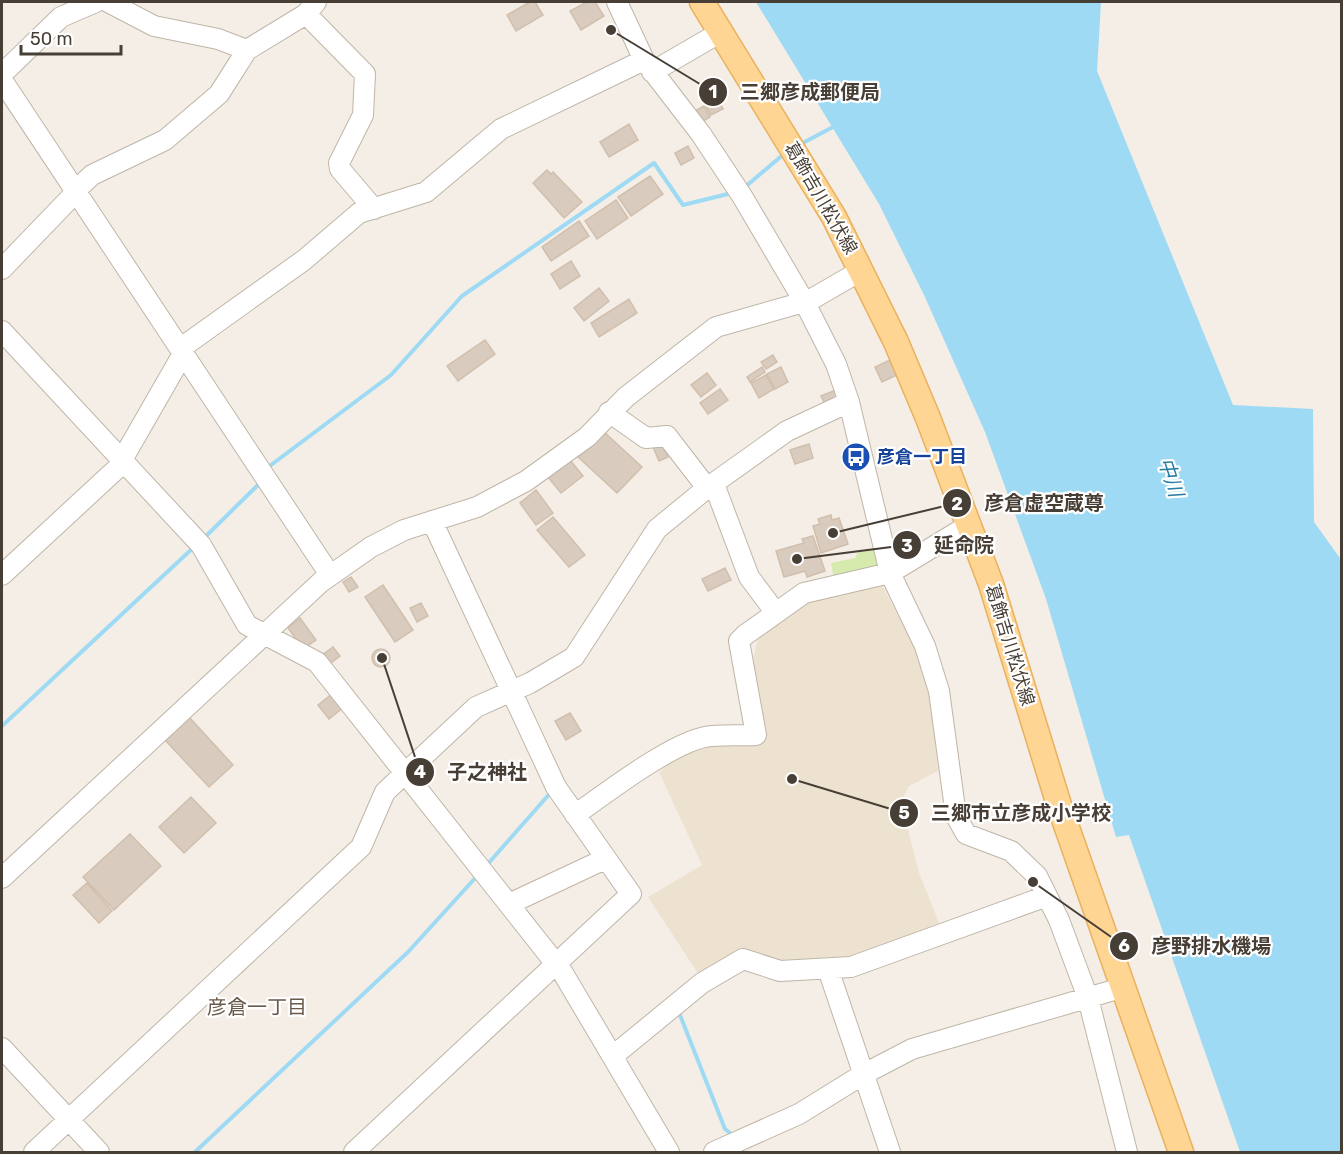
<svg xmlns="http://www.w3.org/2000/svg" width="1343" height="1154" viewBox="0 0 1343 1154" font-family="Rubik,'Noto Sans JP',sans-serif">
<rect width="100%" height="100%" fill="#f4eee6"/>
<path fill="#ede2cf" d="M881 583 915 648 929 683 938 771 909 786 901 802 919 873 939 923 865 955 769 961 699 975 648 897 702 865 659 772 677 757 712 746 763 743 750 672 758 639 810 599Z"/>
<path fill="#d5eaac" d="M875 549 879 568 834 579 831 563 855 558 858 552Z"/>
<path fill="#9fdaf4" d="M756 2H1101L1097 71 1233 405 1313 409 1314 522 1342 561 1341 1152H1240L1129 835 1116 837 1046 599 985 432 924 295 879 204Z"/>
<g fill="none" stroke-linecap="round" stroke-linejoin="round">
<path stroke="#9fdaf4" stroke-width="4" d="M799 145 833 127
M745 187 785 153
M267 468 391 375 462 296 654 163 683 205 732 193
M204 538 261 482
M2 726 194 547
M486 866 552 791
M678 1010 725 1129 734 1136
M195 1152 408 952 477 876"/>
</g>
<path fill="#d9cbbd" stroke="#d1bfad" stroke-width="1.5" d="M530 2H535L543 15 516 31 507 15Z
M587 2H595L604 16 581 30 570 11Z
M715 94 723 109 711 115 703 101Z
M704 106 710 117 700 123 693 112Z
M629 124 638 140 609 157 600 142Z
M688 146 694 158 681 165 675 153Z
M547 170 551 174 553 172 582 202 564 218 533 183Z
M650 176 663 194 631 216 618 197Z
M616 200 628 218 597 239 585 221Z
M579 221 589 236 551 261 542 247Z
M571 261 580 276 560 289 551 274Z
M599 288 609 301 584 321 574 308Z
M629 299 637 313 599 337 591 323Z
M485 340 495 354 458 381 447 366Z
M773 355 777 362 766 369 761 362Z
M890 360 897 375 882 382 875 367Z
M762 367 765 372 750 382 747 377Z
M781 367 788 382 775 389 767 374Z
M707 373 716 385 701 397 691 385Z
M766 375 774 389 759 398 751 383Z
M720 389 728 400 708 414 700 403Z
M836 390 840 400 826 406 821 396Z
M602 430 642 467 617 493 578 457Z
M662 443 668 457 659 461 653 447Z
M809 444 813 458 795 464 790 450Z
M570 460 583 476 561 493 548 477Z
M536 490 553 513 536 525 520 503Z
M831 515 832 520 839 518 848 544 821 553 813 526 820 524 818 519Z
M553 517 585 555 569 567 537 530Z
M813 536 825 571 807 577 805 571 784 577 776 551 804 543 802 539Z
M725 568 731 580 708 591 702 579Z
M351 577 358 587 349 592 343 582Z
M383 585 413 630 395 642 365 597Z
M421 603 428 616 417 622 410 608Z
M300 618 316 640 303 649 288 628Z
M333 647 340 656 328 665 321 656Z
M372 658a9 9 0 1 1 18 0a9 9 0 1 1-18 0Z
M333 693 344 707 329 719 318 705Z
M570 713 581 731 566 740 555 721Z
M189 717 233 765 209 787 165 740Z
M191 797 216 823 184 853 159 827Z
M130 834 161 866 114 910 83 877Z
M87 883 112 911 99 923 73 895Z"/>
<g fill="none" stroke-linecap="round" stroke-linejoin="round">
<g stroke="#bfb5a8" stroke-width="22">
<path id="minor" d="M108 2 154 26 218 39 247 50
M617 2 644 60 701 134 742 196 805 303 836 364 849 402 890 573 925 646 939 691 956 816 966 834 1011 851 1037 876 1059 920 1088 998 1127 1152
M306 14 365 74 363 115 339 163 340 169 374 209
M652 72 721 32
M2 74 61 17 96 2
M2 80 330 575
M76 190 92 175 165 140 219 94 247 50 306 14 316 2
M2 269 77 191
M805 303 862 270
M2 331 201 545 247 625 317 662 556 964
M181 348 304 260 359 213 426 192 501 129 644 60
M609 412 646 438 667 436 707 488
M122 460 184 352
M714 484 749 577 776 613
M2 575 124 462
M575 815C606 793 670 744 705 737 721 734 740 736 756 735L739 641 745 635 804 593 890 573 969 525
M2 878 321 582 371 547 404 530 477 507 526 481 587 437 626 397 716 327 804 302
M509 904 605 859
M557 963 669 1152
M828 969 890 1152
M2 1048 99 1152
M613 1056 702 983 743 959 780 971 851 967 1047 896
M34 1152 361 847 385 792 476 707 530 683 574 657 657 529 707 488 787 431 849 402
M354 1152 631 894 556 787 432 521
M714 1152 799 1114 862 1075 912 1049 1121 988"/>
</g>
<g stroke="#e9b15e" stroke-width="27">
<path id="major" d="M702 2 834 217 896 342 928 418 991 584 1059 805 1181 1152"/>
</g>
<use href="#minor" stroke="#fff" stroke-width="20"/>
<use href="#major" stroke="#ffd593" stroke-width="24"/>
</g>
<defs>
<g id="bus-disc" transform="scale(1.5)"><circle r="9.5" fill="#1a4fb4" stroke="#fff"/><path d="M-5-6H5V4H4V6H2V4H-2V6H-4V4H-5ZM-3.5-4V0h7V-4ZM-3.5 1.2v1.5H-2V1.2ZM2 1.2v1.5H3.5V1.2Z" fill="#fff"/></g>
</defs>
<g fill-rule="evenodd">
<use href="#bus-disc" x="856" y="457"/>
</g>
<g text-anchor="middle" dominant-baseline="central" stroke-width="4.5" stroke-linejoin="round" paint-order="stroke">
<g font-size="18" fill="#473e35" stroke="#fff">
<text transform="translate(821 198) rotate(60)">葛飾吉川松伏線</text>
<text transform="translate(1010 645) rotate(73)">葛飾吉川松伏線</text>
</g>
<g font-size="18" font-weight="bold" fill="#164399" stroke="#fff" text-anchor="start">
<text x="877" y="457">彦倉一丁目</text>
</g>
<g font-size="20" font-style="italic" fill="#277ea6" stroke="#fff">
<text transform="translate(1171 477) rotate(72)">中川</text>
</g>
<g font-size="20" fill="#6a5a4b" stroke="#fff">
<text x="257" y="1007">彦倉一丁目</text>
</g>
</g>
<path fill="none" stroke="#473e35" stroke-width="2" d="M611 30L713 92M833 533L957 503M797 559L907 545M382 658L420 772M792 779L904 813M1033 882L1124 946"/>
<g fill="#473e35" stroke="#fff" stroke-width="2">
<circle cx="611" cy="30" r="6"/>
<circle cx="833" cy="533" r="6"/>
<circle cx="797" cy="559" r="6"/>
<circle cx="382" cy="658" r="6"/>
<circle cx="792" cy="779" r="6"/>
<circle cx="1033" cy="882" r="6"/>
<circle cx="713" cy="92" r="15"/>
<circle cx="957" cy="503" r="15"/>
<circle cx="907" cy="545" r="15"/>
<circle cx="420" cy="772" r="15"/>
<circle cx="904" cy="813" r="15"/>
<circle cx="1124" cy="946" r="15"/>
</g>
<g font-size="18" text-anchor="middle" font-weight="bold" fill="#fff">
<text x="713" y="98">1</text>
<text x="957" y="510">2</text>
<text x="907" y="552">3</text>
<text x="420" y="778">4</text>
<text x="904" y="819">5</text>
<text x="1124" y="952">6</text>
</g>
<g font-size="20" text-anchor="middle" font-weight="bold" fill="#473e35" stroke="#fff" stroke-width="4.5" stroke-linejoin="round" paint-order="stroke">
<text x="810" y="99">三郷彦成郵便局</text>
<text x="1044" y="510">彦倉虚空蔵尊</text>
<text x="964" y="552">延命院</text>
<text x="487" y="779">子之神社</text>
<text x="1021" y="820">三郷市立彦成小学校</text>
<text x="1211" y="953">彦野排水機場</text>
</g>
<rect width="1343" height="1154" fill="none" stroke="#473e35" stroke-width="6"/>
<path d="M21 45v9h100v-9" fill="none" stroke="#473e35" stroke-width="3"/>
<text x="30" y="45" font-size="18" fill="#473e35" stroke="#ffffff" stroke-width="4.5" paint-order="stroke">50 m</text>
</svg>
